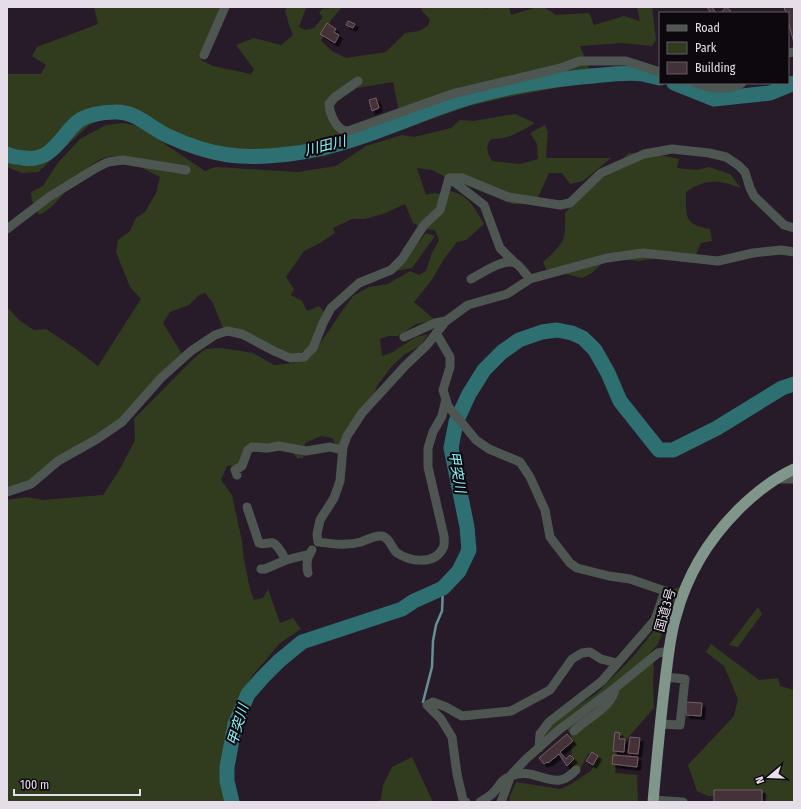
<svg xmlns="http://www.w3.org/2000/svg" width="801" height="809" viewBox="0 0 801 809" font-family="'Fira Sans Condensed','Noto Sans JP',sans-serif">
<defs>
<filter id="shadow"><feDropShadow dx="3.5" dy="3.5" stdDeviation="0" flood-color="#0009"/></filter>
</defs>
<rect width="100%" height="100%" fill="#271b2a"/>
<path fill="#313c1f" d="M94 7H225L201 60 213 66 251 74 254 69 236 45 254 38 281 45 293 35 289 25 285 10 288 7 306 8 299 27 305 30 314 28 323 17 319 13 322 9 342 7 331 20 321 41 332 51 346 58 386 52 405 33 419 31 428 26 430 20 422 11 421 7H485L486 9 491 7H509L511 15 537 7 545 8 556 15 589 13 594 25 624 16 640 21 637 7H652L656 40 652 46 622 43 580 46 594 81 508 97 469 106 412 126 400 117 393 82 357 88 337 102 331 111 347 147 326 156 306 157 255 151 214 158 203 157 131 119 105 118 88 126 38 172 22 173 7 167V74H41L46 65 32 56 37 47 98 24Z
M515 114 535 123C519 132 510 139 491 139 485 147 487 153 492 161L520 164 538 159 537 144 530 133 545 125 548 132 546 158H611L583 181 570 184 562 173H549L535 204H512L443 176 432 170 417 168 426 195 434 193 442 194 434 211 420 227 413 223 405 204 383 214 365 219H352L333 228 335 233 320 243 304 251 286 277 294 289 291 295 302 301 307 311 319 306 328 317 308 348 298 354 288 355 270 347 237 338 224 331 213 303 205 293 199 295 189 305 170 312 163 323 184 357 121 423 7 495V309H9L19 320 34 330 46 329 76 349 98 366 141 299 130 287 116 252 118 240 130 231 136 218 145 212 156 193 160 177C152 173 120 156 112 156 87 158 68 193 50 208 46 211 43 213 39 215L32 201 31 192 43 186 57 164 80 139 106 125 123 123 138 126 205 171 215 167 298 172 336 166 366 146 402 135 414 137 451 128 460 120 474 121Z
M629 153H649L679 159 677 168 696 170 709 167 730 174 741 188C719 180 706 178 686 192 686 215 683 225 710 229L712 241 701 243 694 259 665 257 639 261 608 258 592 273 582 278 546 269 543 262C550 256 559 248 563 240 566 232 565 221 565 213L574 203Z
M449 191C469 195 474 207 484 224L466 240 457 242 444 259 431 281 414 302 435 320 416 324 398 336H389L380 339 382 356 391 353 416 337 428 334 420 346 405 354 392 366 377 386 368 411 339 450 332 438 321 436 305 443 303 458H297L292 452 282 450 264 453 249 449 238 465 227 466 221 480 232 495 242 541 244 560 250 589 254 600 263 598 268 589 280 623 293 618 301 629 280 643 252 676 231 714 224 742V802H7V500L26 497 43 500 103 495 120 469 135 440 134 419 191 361 205 349 222 348 253 353 274 365 294 363 311 357 340 314 353 296 369 287 388 284 410 271 419 275 426 271 432 253 439 240 435 230 424 229Z
M426 233 435 236 412 268 396 271Z
M680 587 658 644 650 653 654 667 653 680 654 708 618 749 615 773 637 775 638 802H509L510 796 516 782 560 789 568 786 591 771 597 760 596 753 588 754 579 771 572 770 571 735 567 729 545 747 536 744 544 732 561 717 597 693 632 658 657 627 672 590Z
M758 607 762 614 738 647 729 645Z
M711 644 759 680 778 678 780 686 794 690V802H764L765 793 708 796 697 791 688 765 734 716 738 699 724 666 706 652Z
M412 757 433 802H377L381 799 383 785 392 767Z"/>
<g fill="none" stroke-linecap="round" stroke-linejoin="round">
<path stroke="#659095" stroke-width="2.5" d="M423 702 432 667 433 641 436 625 442 611 443 588"/>
<path stroke="#2e6f72" stroke-width="15" d="M674 83 714 99 770 93 794 83
M7 154C12 157 18 157 24 158 51 162 59 139 76 123 84 115 103 112 115 112 136 111 150 128 168 136 211 156 242 160 289 154 341 148 390 126 438 108 484 90 532 82 581 77 599 76 625 71 643 74 649 75 654 77 660 78
M232 802 227 781V767L235 724 248 694 263 677 279 661 302 642 402 609 414 601 443 588 459 571 469 550 467 527 451 448 456 422 469 394 484 370 502 352 519 340 542 332 557 330 572 333 583 338 595 350 608 373 620 401 659 450H673L717 428 782 388 794 384"/>
</g>
<path fill="#443038" stroke="#755e67" filter="url(#shadow)" d="M707 7H712L716 13H711Z
M726 7 731 11 729 13H721Z
M784 7H794V43L788 21V13H786Z
M348 21 355 24 353 28 346 25Z
M327 23 336 29 334 32 339 35 335 43 320 34Z
M376 98 379 108 372 111 369 100Z
M686 702 702 703 701 716 686 715Z
M615 732 620 733 619 739H625L624 752 613 751Z
M567 734 573 741 560 752 566 759 570 755 574 759 567 766 559 754 548 763 547 762 544 764 539 758Z
M630 737 640 738 638 754 628 753Z
M592 752 598 756 593 765 586 761Z
M613 755 638 757 637 767 612 764Z
M714 790H762V802H714Z"/>
<g fill="none" stroke-linecap="round" stroke-linejoin="round">
<path stroke="#4d5650" stroke-width="9" d="M788 53 794 52
M204 55 225 7
M358 81 335 97 329 104C330 114 336 131 348 131L452 94 561 68 580 61H626L660 72
M695 83C710 88 728 92 742 83
M449 178 484 205 500 248 514 262
M7 229 49 197 96 168 108 162 123 160 186 170
M471 279C481 274 503 258 515 263 521 266 525 274 530 279
M436 333 450 357V367L443 390 448 406 476 440 489 449 520 462 530 477 545 510 550 537 570 563 577 568 609 576 630 579 665 591 655 620 602 681 549 722 540 734 539 748
M404 337 435 323 446 321
M446 399 442 416 433 432 428 448V467L444 536C444 540 445 545 443 548 435 565 411 562 397 553 391 548 390 537 381 536 375 535 367 540 361 542 347 546 333 544 318 542L317 534 320 520 334 498 340 481 343 447 347 436 362 413 405 366 427 345 446 321 468 305 507 294 530 279 607 258 643 253 718 261 753 253 781 250 794 252
M237 475 235 470 242 466 248 450 252 447 268 448 279 446 306 451 330 447 342 450
M776 479H794
M7 492 31 484 58 461 97 439 122 422 161 378 191 351 215 335 227 331 242 334 274 351 290 358 304 357 313 348 323 323 331 308 359 283 391 270 402 259 424 225 440 210 449 178H462L508 197 560 205 570 203 601 173 644 154 672 149 709 153 726 157 738 165 745 172 750 188 754 196 784 225 794 228
M247 507 259 543C265 545 268 542 273 543 278 545 283 555 286 560
M261 569H265L286 560 310 554
M308 573C306 565 307 557 312 550
M661 724 680 725 685 679 665 677
M574 731C588 717 613 707 615 688
M653 800 683 802
M466 802 463 800 457 774 452 737 441 719 427 705 433 702 446 707 462 716 511 711 550 690 572 659 582 653 590 652 601 659 617 663
M480 802C485 799 490 796 493 793 500 786 500 780 511 776 532 768 543 782 560 780 567 779 572 774 576 770
M501 802 511 775 526 759 560 729 615 688 658 653 669 651"/>
<path stroke="#80968a" stroke-width="11" d="M653 802C657 757 661 711 667 666 669 650 671 632 676 616 687 575 709 539 738 510 754 494 773 479 794 469"/>
</g>
<g text-anchor="middle" dominant-baseline="central" stroke-width="4" stroke-linejoin="round" paint-order="stroke">
<g font-size="13" fill="#e5dde7" stroke="#0d080e">
<text transform="translate(665 610) rotate(-74)">国道3号</text>
</g>
<g font-size="14" font-style="italic" fill="#8bf2f7" stroke="#0d080e">
<text transform="translate(325 146) rotate(-14)">川田川</text>
<text transform="translate(457 472) rotate(80)">甲突川</text>
<text transform="translate(238 725) rotate(-73)">甲突川</text>
</g>
</g>
<rect width="801" height="809" fill="none" stroke="#e5dde7" stroke-width="16"/>
<rect x="659" y="12" width="130" height="72" fill="#0d080e" stroke="#635d65"/>
<rect x="667" y="25" width="20" height="6" fill="#4d5650" stroke="#635d65"/>
<text x="695" y="32" font-size="12" fill="#e5dde7">Road</text>
<rect x="667" y="42" width="20" height="12" fill="#313c1f" stroke="#635d65"/>
<text x="695" y="52" font-size="12" fill="#e5dde7">Park</text>
<rect x="667" y="62" width="20" height="12" fill="#443038" stroke="#635d65"/>
<text x="695" y="72" font-size="12" fill="#e5dde7">Building</text>
<g transform="translate(769 777) rotate(251)" stroke="#0d080e" stroke-width="3" paint-order="stroke">
<path d="M0-3L7 15L0 10L-7 15Z" fill="#e5dde7"/>
<text y="-6" font-size="11" font-weight="bold" text-anchor="middle" fill="#e5dde7">N</text>
</g>
<path d="M14 789v6h126v-6" fill="none" stroke="#e5dde7" stroke-width="2"/>
<text x="20" y="789" font-size="12" fill="#e5dde7" stroke="#0d080e" stroke-width="3" paint-order="stroke">100 m</text>
</svg>
